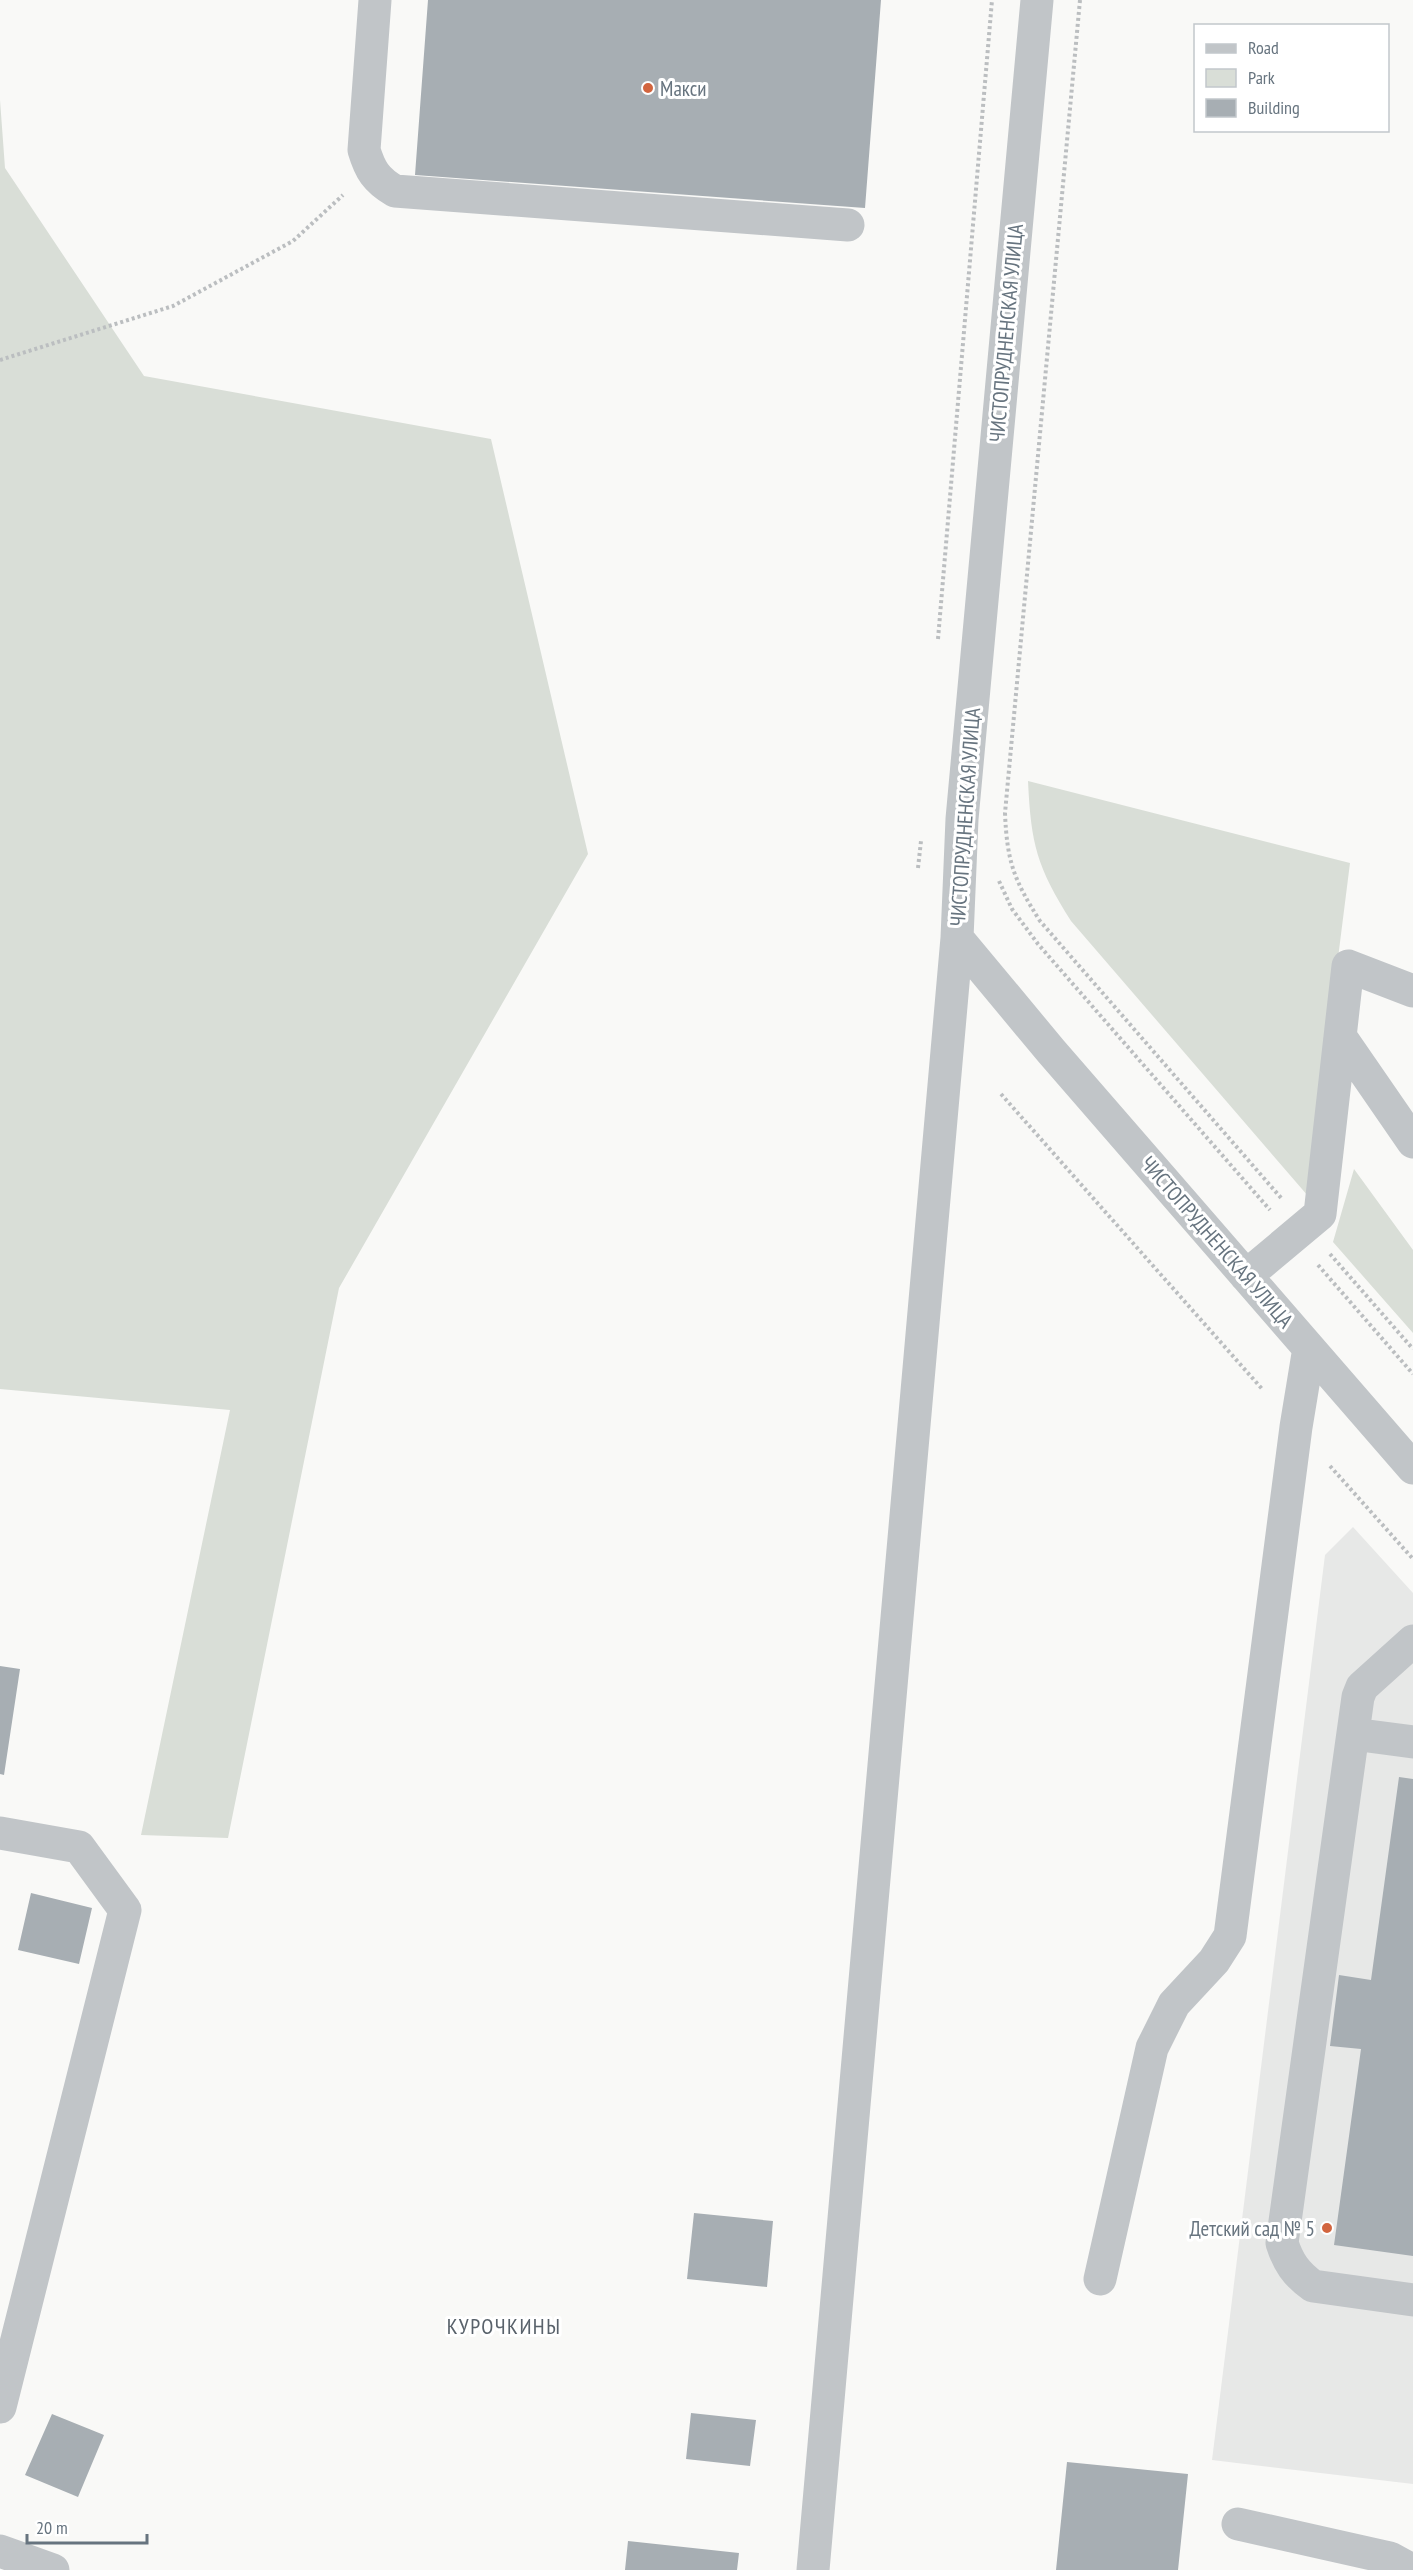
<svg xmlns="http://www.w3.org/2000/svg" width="1413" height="2570" viewBox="0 0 1413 2570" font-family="'PT Sans Narrow',sans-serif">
<rect width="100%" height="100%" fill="#f9f9f7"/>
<path fill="#e7e8e7" d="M1353 1527 1413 1593V2484L1212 2460 1325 1555Z"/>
<path fill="#d9ded7" d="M0 100 5 168 144 376 491 439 588 854 339 1288 228 1838 141 1835 230 1410 0 1389Z
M1028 781 1350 863 1308 1196 1071 921C1037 867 1031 845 1028 781Z
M1354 1169 1413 1250V1333L1333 1242Z"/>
<path fill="#a7aeb3" d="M428 0H881L865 208 415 175Z
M0 1666 20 1669 4 1775 0 1774Z
M1399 1777 1413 1779V2256L1334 2245 1361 2049 1330 2046 1339 1975 1371 1980Z
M31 1893 92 1908 79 1964 18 1950Z
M694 2213 773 2221 767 2287 687 2279Z
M691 2413 756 2420 750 2466 686 2459Z
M52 2414 104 2435 78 2497 25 2475Z
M1067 2462 1188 2474 1178 2570H1056Z
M628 2541 739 2553 737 2570H625Z"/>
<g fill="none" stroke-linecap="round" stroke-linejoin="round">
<path stroke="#bbbec0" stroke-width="4" stroke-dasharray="3 3" stroke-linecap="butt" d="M1080 0 1005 813C1007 862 1014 880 1040 921L1282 1199
M0 360 173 306 293 241 343 195
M938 639 992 0
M918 868 921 841
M999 881 1012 909 1038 944 1270 1210
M1001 1094 1263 1390
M1330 1254 1413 1349
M1318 1265 1413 1374
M1330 1466 1413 1559"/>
<path stroke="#c1c5c8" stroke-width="33" d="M375 0 364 150C370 170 376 180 395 191L848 225
M1037 0 962 819 957 938 1051 1051 1413 1468
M1342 1039 1413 1142
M1246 1276 1320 1214 1348 966 1413 991
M1413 1641 1362 1687 1358 1697 1282 2243C1288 2262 1296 2274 1313 2286L1413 2300
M1353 1734 1413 1742
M0 1833 79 1847 125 1910 0 2407
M1100 2279 1152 2048 1174 2004 1214 1961 1230 1936 1296 1427 1309 1348
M1238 2524 1390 2558 1412 2570
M0 2551 53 2570
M813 2570 957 938"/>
</g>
<g fill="#d2653f" stroke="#fff" stroke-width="2">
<circle cx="648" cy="88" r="6"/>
<circle cx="1327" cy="2228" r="6"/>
</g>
<g text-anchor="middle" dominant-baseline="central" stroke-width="6" stroke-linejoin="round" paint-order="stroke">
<g font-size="21" fill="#67747f" stroke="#fff" text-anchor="start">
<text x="660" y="88">Макси</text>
<text x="1315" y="2228" text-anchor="end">Детский сад № 5</text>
</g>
<g font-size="21" fill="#67747f" stroke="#fff">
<text transform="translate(1006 333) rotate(-85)">ЧИСТОПРУДНЕНСКАЯ УЛИЦА</text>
<text transform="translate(965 817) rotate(-86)">ЧИСТОПРУДНЕНСКАЯ УЛИЦА</text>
<text transform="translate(1217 1242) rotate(49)">ЧИСТОПРУДНЕНСКАЯ УЛИЦА</text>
</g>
<g font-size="22" letter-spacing="1.5" fill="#59626b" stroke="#fff">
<text x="504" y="2326">КУРОЧКИНЫ</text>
</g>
</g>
<rect x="1194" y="24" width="195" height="108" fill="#ffffff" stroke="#c2c7cc" stroke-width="1.5"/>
<rect x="1206" y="44" width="30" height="9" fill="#c1c5c8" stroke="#c2c7cc" stroke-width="1.5"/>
<text x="1248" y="54" font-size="18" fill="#67747f">Road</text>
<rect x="1206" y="69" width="30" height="18" fill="#d9ded7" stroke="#c2c7cc" stroke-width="1.5"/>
<text x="1248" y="84" font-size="18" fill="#67747f">Park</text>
<rect x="1206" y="99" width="30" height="18" fill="#a7aeb3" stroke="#c2c7cc" stroke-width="1.5"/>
<text x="1248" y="114" font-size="18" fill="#67747f">Building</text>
<path d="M27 2534v9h120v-9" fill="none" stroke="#67747f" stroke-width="3"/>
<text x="36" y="2534" font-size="18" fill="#67747f" stroke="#ffffff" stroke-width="4.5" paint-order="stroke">20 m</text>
</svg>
